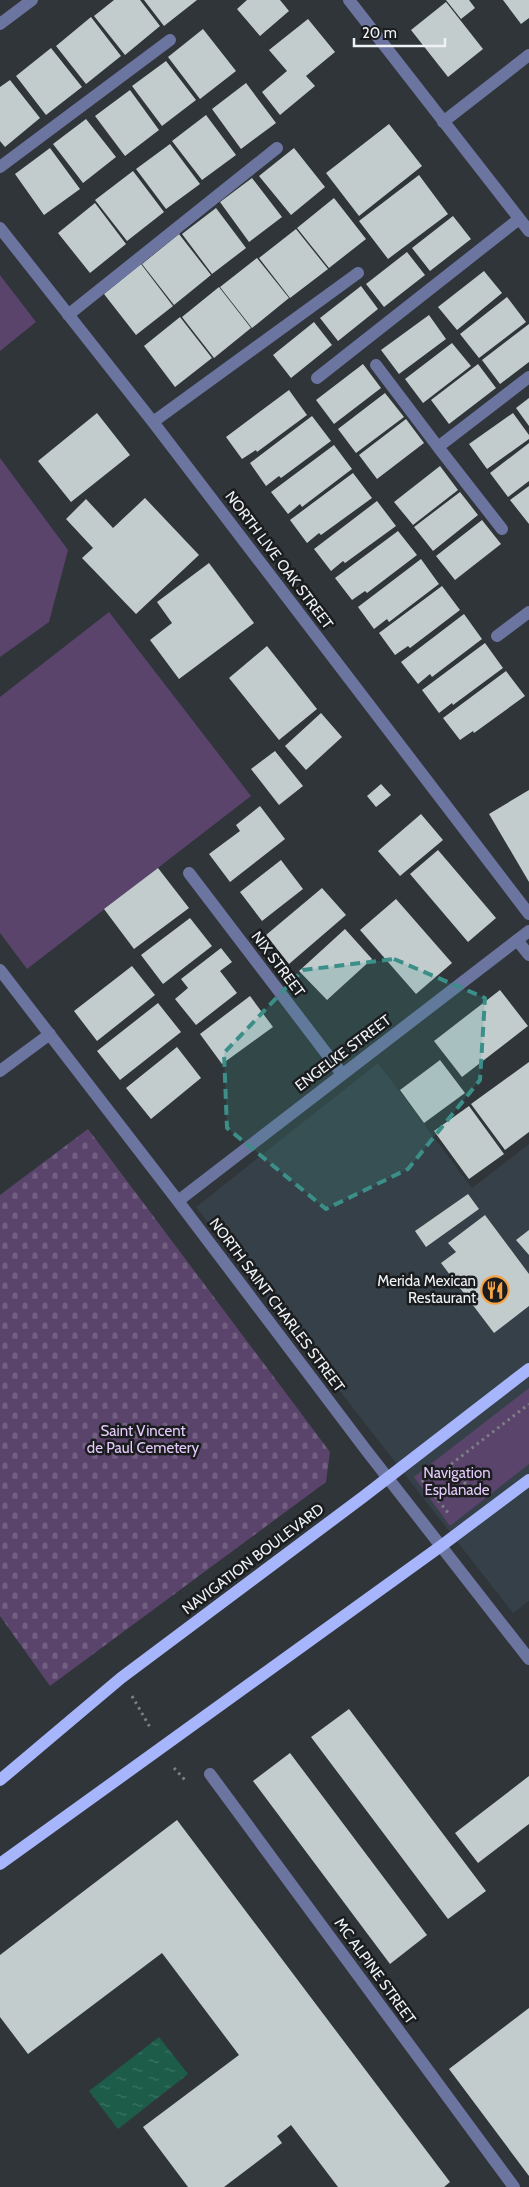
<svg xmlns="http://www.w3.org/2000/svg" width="529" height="2187" viewBox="0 0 529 2187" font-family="Cabin,sans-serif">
<defs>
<pattern id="cemetery-stones" width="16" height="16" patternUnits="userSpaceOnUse" patternTransform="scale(1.25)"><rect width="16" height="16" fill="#5a446c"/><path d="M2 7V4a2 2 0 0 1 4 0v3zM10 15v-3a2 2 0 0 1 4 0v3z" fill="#725f82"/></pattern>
<pattern id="water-ripples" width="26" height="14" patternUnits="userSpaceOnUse" patternTransform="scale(1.25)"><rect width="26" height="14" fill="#1c5c49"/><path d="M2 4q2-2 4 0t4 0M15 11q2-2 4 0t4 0" fill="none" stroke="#3d7464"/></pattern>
</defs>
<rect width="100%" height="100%" fill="#2f3539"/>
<path fill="#354048" d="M378 1063 472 1188 529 1144V1601L513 1613 196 1207Z"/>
<path fill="#5a446c" d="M0 275 36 322 0 351Z
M0 458 68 550 49 622 0 657Z
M109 612 251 796 27 969 0 933V697Z
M529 1388V1464L450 1526 414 1477Z"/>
<path fill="url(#cemetery-stones)" d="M88 1129 330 1452 326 1482 50 1686 0 1616V1195Z"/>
<path fill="url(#water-ripples)" d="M159 2037 188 2074 118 2129 89 2091Z"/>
<path fill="#c3cccd" d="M114 0H140L160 26 125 55 94 16Z
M144 0H197L164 26Z
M247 0H280L289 11 260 36 237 9Z
M446 0H469L475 8 461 19Z
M503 0H529V18L521 24Z
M446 2 483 49 448 77 411 30Z
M91 17 121 56 86 84 56 46Z
M308 19 335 52 306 76 315 86 280 115 262 92 287 71 269 50Z
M203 29 236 71 200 99 168 57Z
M51 48 82 87 46 115 16 76Z
M166 61 196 100 162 126 132 86Z
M10 80 40 118 5 147 0 141V87Z
M246 83 276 123 241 149 212 109Z
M130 90 159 130 125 156 95 116Z
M206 115 236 155 202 180 172 141Z
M86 119 116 157 83 183 53 144Z
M389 124 422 166 359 216 326 173Z
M170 144 200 184 166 209 136 169Z
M50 148 80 189 44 215 15 174Z
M294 148 325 187 291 215 259 176Z
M133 171 164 212 127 241 95 200Z
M419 175 448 214 388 259 359 221Z
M252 178 282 217 249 242 220 202Z
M334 198 366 239 329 268 297 228Z
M95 203 126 244 90 273 58 233Z
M216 208 246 248 212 274 182 234Z
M453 216 471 239 430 271 412 248Z
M296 229 328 269 290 298 259 258Z
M179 234 211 275 174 305 142 264Z
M407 252 425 275 384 307 366 284Z
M257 258 289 298 252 328 220 287Z
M141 264 173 306 136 335 104 294Z
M484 271 502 293 457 330 438 307Z
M361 286 378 309 338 341 320 318Z
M219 287 251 328 214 358 182 317Z
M507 297 526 322 479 358 460 334Z
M429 315 446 339 399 374 381 350Z
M180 317 212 358 175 387 144 346Z
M314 322 332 345 291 378 273 355Z
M529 324V362L500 384 482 360Z
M452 343 471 366 423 403 405 379Z
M363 364 381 388 334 424 316 400Z
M478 364 496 388 449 424 431 400Z
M289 390 307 415 257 452 256 450 242 459 226 437Z
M385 393 404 417 356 453 338 429Z
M529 398V426L516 408Z
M97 413 130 455 71 502 38 461Z
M513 413 529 435V439L487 469 469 444Z
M312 416 331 441 281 478 279 476 266 486 250 463Z
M406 419 424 443 377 479 359 455Z
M529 443V481L508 497 490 473Z
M334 445 352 469 302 507 300 504 288 514 271 492Z
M440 466 458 490 413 525 394 502Z
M353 473 372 498 321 535 319 533 307 543 290 520Z
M529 486V524L510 500Z
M460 492 478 515 433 551 414 527Z
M145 498 199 555 136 614 82 558 93 548 66 519 86 499 113 528Z
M377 501 396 526 345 563 343 561 331 571 314 549Z
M482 520 501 544 455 580 436 556Z
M398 531 417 555 367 593 365 591 352 600 335 578Z
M421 559 439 584 389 622 387 619 374 629 358 607Z
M209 563 254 623 179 679 150 640 172 623 157 602Z
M442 586 460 610 410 648 408 646 395 655 379 633Z
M464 614 482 639 432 677 430 674 418 684 401 662Z
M485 643 503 668 453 705 452 703 439 713 422 690Z
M267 646 317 709 279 740 229 678Z
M506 671 525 696 474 733 473 731 460 740 443 718Z
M321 713 342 737 306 770 285 746Z
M275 751 303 786 279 805 251 769Z
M381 784 391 795 376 807 367 796Z
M529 790V882L489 814Z
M260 806 285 839 230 882 209 854 240 831 236 825Z
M421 814 443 840 400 876 378 851Z
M438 850 496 918 468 942 410 874Z
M281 860 303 889 262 921 240 892Z
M158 868 189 908 134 949 104 909Z
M322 888 346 915 289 964 266 935Z
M396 899 452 963 416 994 360 930Z
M190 918 212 946 163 984 141 955Z
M345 929 372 959 327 1000 299 971Z
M221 948 232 962 220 971 237 993 196 1025 175 999 188 988 181 979Z
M132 966 155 995 97 1041 74 1011Z
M500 990 528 1026 462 1077 434 1041Z
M250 996 273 1027 222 1064 200 1034Z
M158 1003 181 1032 120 1080 97 1051Z
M177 1047 201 1078 151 1119 126 1088Z
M440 1060 465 1093 424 1123 400 1090Z
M529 1062V1132L505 1150 471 1104Z
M469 1106 504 1154 469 1179 434 1131Z
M468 1194 479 1209 426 1247 415 1231Z
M485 1215 529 1274V1306L494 1333 441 1263 456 1252 448 1243Z
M529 1230V1255L516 1240Z
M349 1709 486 1891 448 1919 311 1737Z
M290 1753 427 1935 390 1964 253 1781Z
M529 1776V1824L478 1863 455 1833Z
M177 1820 450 2182 444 2187H338L291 2125 277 2136 282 2143 224 2187H188L143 2127 239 2055 162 1953 28 2054 0 2017V1955Z
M529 2008V2176L449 2069Z"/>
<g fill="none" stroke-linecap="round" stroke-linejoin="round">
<path stroke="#7b8083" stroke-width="3" stroke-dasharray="2.5 4" stroke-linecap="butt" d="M422 1480 449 1514
M474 1494 450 1465 529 1404
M435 1498 460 1477
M132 1696 151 1729
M174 1768 185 1780"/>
<path stroke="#6b75a0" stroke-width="12" d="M349 0 529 231
M0 24 32 0
M443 122 529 55
M0 167 170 40
M0 228 153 422 529 914
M68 315 277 148
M376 365 438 447
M317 378 519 219
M153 422 358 273
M502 529 438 447 529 377
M497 636 529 612
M189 873 342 1074
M517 940 529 955
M0 970 178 1201 366 1450 529 1659
M0 1071 50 1034
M178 1201 529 931
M210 1774 514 2187"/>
<path stroke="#a7b6fc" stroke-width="12" d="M0 1780 121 1678 363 1497 529 1369
M0 1864 441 1546 529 1480"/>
</g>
<path fill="#3c8f89" fill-opacity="0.2" stroke="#3c8f89" stroke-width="4" stroke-dasharray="10 6" stroke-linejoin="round" d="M394 959 485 998 480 1080 408 1169 326 1209 227 1128 224 1053 303 970Z"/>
<defs>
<g id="restaurant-ring" transform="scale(1.4375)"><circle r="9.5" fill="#1a1c1e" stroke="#f6a246" stroke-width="1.5"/><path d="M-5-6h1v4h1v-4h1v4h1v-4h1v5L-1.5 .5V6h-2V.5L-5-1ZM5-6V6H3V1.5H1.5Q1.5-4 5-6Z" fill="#f6a246"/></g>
</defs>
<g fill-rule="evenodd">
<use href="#restaurant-ring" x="495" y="1290"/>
</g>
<g text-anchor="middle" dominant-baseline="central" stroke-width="5" stroke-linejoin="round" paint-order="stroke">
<g font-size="15" fill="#eff2f5" stroke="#1a1c1e">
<text transform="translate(279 560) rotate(53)">NORTH LIVE OAK STREET</text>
<text transform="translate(278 964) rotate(53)">NIX STREET</text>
<text transform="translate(343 1053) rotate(-37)">ENGELKE STREET</text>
<text transform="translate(277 1305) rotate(53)">NORTH SAINT CHARLES STREET</text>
<text transform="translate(253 1559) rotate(-37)">NAVIGATION BOULEVARD</text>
<text transform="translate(375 1971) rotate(54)">MC ALPINE STREET</text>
</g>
<g font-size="15" fill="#eff2f5" stroke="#1a1c1e" text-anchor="end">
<text x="476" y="1281">Merida Mexican<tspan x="476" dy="17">Restaurant</tspan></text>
</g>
<g font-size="15" fill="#e4cafb" stroke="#1a1c1e">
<text x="143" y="1431">Saint Vincent<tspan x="143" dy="17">de Paul Cemetery</tspan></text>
<text x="457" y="1473">Navigation<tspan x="457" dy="17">Esplanade</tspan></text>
</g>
</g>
<path d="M354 38v8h91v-8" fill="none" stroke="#eff2f5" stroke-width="2.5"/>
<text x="362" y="38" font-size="15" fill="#eff2f5" stroke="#1a1c1e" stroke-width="4" paint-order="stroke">20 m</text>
</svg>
